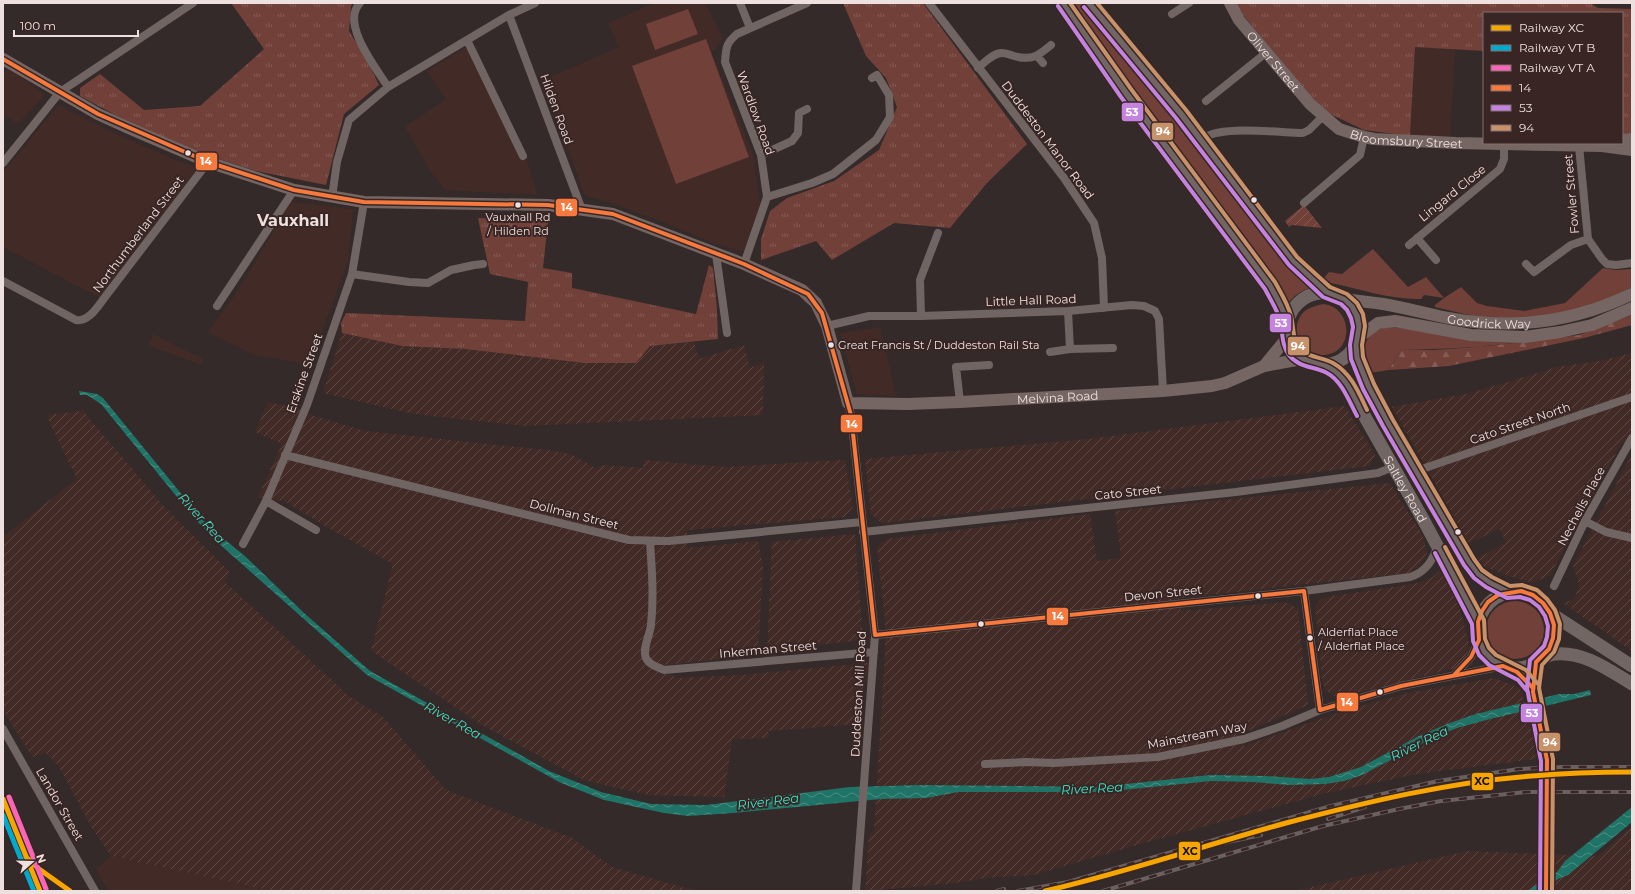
<svg xmlns="http://www.w3.org/2000/svg" width="1635" height="894" viewBox="0 0 1635 894" font-family="Montserrat,sans-serif">
<defs>
<pattern id="industrial-furrows" width="10" height="10" patternUnits="userSpaceOnUse"><rect width="10" height="10" fill="#422b27"/><path d="M-1 1l2-2M0 10L10 0M9 11l2-2" fill="none" stroke="#5e4946"/></pattern>
<pattern id="forest-firs" width="22" height="20" patternUnits="userSpaceOnUse"><rect width="22" height="20" fill="#704039"/><path d="M5 1l3.5 6h-7zM16 11l3.5 6h-7z" fill="#855b55"/></pattern>
<pattern id="park-tufts" width="24" height="20" patternUnits="userSpaceOnUse"><rect width="24" height="20" fill="#704039"/><path d="M3 7l-1-3M5 7V3M7 7l1-3M15 17l-1-3M17 17v-4M19 17l1-3" fill="none" stroke="#855b55"/></pattern>
<pattern id="garden-furrows" width="10" height="10" patternUnits="userSpaceOnUse"><rect width="10" height="10" fill="#704039"/><path d="M-1 1l2-2M0 10L10 0M9 11l2-2" fill="none" stroke="#855b55"/></pattern>
<pattern id="water-waves" width="16" height="10" patternUnits="userSpaceOnUse"><rect width="16" height="10" fill="#207467"/><path d="M0 5q4-4 8 0t8 0" fill="none" stroke="#4c8e83"/></pattern>
</defs>
<rect width="100%" height="100%" fill="#342a29"/>
<path fill="#422b27" d="M655 3H705L723 38 712 53 753 155 760 203 744 251 716 244 663 222 609 202 585 196 544 80 619 47 608 23Z
M469 46 523 146 537 195 445 190 431 172 405 127 446 99 427 71Z
M1415 46 1455 49 1450 139 1410 136Z
M8 67 45 95 18 124 3 114V75Z
M59 105 114 133 173 159 198 167 99 297 3 247V172Z
M291 202 353 209 348 261 310 364 255 355 208 332 241 286Z
M880 327 896 396 857 394 840 333Z
M153 334 188 352 203 358 201 365 149 345Z
M111 856 272 891H108L96 869Z"/>
<path fill="url(#industrial-furrows)" d="M342 333 402 346 467 349 581 363 650 346 694 342 699 359 744 345 750 368 764 362 763 415 523 426 414 414 323 393Z
M1632 353V449L1622 442 1550 575 1533 583 1509 576 1484 566 1477 559 1506 542 1500 529 1469 543 1392 407 1471 393 1557 367 1599 361Z
M268 402 299 409 311 415 365 431 547 450 571 454 597 469 601 465 643 468 644 460 723 467 845 460 853 507 844 517 687 530V548L758 541 763 567 758 655 664 665 669 673 676 678 740 675 868 663 859 724 768 731 769 738 732 739 724 797 648 795 584 780 480 724 371 651 393 564 318 522 283 500 275 501 258 497 282 444 255 432Z
M1345 406 1375 455 1369 466 882 523 871 514 865 459 1089 439Z
M83 411 167 510 229 571 225 582 350 697 383 717 446 790 572 838 612 867 695 891H272L111 856 92 828 58 765 46 753 32 757 3 710V537L77 479 46 415Z
M1632 454V651L1563 603 1575 599 1579 584 1573 566Z
M1390 483 1423 536 1427 554 1420 565 1409 573 1179 598 1181 611 1286 602 1298 609 1308 705 1241 734 1244 746 1343 711 1412 692 1494 678 1520 688 1531 727 1536 759 1417 774 1326 793 1137 845 1034 875 985 878 954 883 865 891 869 836 874 831 885 653V620L877 548 886 539 1090 514 1097 561 1121 558 1115 511Z
M855 534 863 640 817 645 815 648 767 652 772 542Z
M1439 571 1443 573 1453 591 1463 619 1470 648 1459 667 1338 698 1325 690 1322 677 1315 608 1320 600 1325 597 1414 584 1433 577Z
M1632 826V891H1294L1467 851 1598 856Z"/>
<path fill="#704039" d="M1069 3H1083L1190 134 1293 269 1310 288C1300 291 1294 296 1288 303L1286 296 1175 152Z
M688 9 698 34 655 50 646 24Z
M706 39 749 157 676 184 632 66Z
M1373 249 1408 287 1426 277 1444 298 1461 287 1477 303 1487 306 1524 311 1565 303 1603 268 1616 270 1632 269V287L1619 294 1571 314 1514 321 1477 317 1435 307V305L1444 298 1424 295 1421 299C1391 300 1360 289 1331 283L1324 278 1329 272 1342 274Z
M1323 304C1354 307 1355 356 1321 355 1316 355 1310 353 1306 350 1294 340 1293 320 1306 310 1311 307 1318 305 1323 304Z
M1392 327 1523 342C1482 347 1442 350 1401 349L1389 370 1370 373C1359 359 1362 337 1379 329 1383 328 1388 327 1392 327Z
M1486 630a29 29 0 1 1 58 0a29 29 0 1 1-58 0Z"/>
<path fill="url(#forest-firs)" d="M1632 315V325L1584 338 1449 366 1389 370 1401 349 1434 350 1488 346 1579 335Z"/>
<path fill="url(#park-tufts)" d="M231 3H353L351 6 349 31 366 59 379 85 344 114 326 185 256 171 180 146 134 125 80 96V88L100 74 144 110 200 106 264 49Z
M843 3H923L1027 144 987 183 950 228 894 223 832 260 816 241 761 260V239L770 211 787 198 834 181 879 150 897 107 886 78 866 56Z
M1235 3H1590L1598 8 1632 9V135L1622 137V13H1484V51L1415 47 1410 136 1364 130 1324 111 1313 101 1244 16Z
M478 218 548 221 543 268 572 273V288L696 314 709 265 713 268 717 309 718 339 650 346 636 363H584L465 349 402 346 342 333 341 323 346 313 525 321 528 282 490 274Z"/>
<path fill="url(#garden-furrows)" d="M1304 205 1322 228 1292 225 1289 227 1285 221Z"/>
<path fill="url(#water-waves)" d="M79 391 97 394 103 398 201 518 213 530 246 557 304 613 370 671 549 771 601 792 651 804 706 805 850 787 922 785 1098 787 1211 775 1265 776 1310 779 1329 777 1361 767 1419 736 1447 724 1476 714 1559 694H1574L1590 690 1591 695 1490 719 1457 728 1432 738 1362 775 1344 781 1325 784 1289 785 1253 782 1211 781 1102 792H958L926 798 881 799 733 813 688 816 664 813 604 800 559 782 367 675 216 541 195 519 101 404 87 395H80Z
M1632 807V822L1568 875 1558 879 1544 891H1527L1557 872 1565 861Z"/>
<g fill="none" stroke-linecap="round" stroke-linejoin="round">
<path stroke="#706563" stroke-width="8" d="M360 3C340 23 376 68 388 87
M740 3 750 28
M929 3 1064 178 1094 223 1102 258 1104 308
M1172 14 1189 3
M509 15 582 210
M467 40 523 156
M1037 56 1043 63
M978 68C985 62 993 53 1002 53 1006 53 1011 55 1014 56 1032 61 1038 56 1051 45
M1206 101 1267 52
M1201 140C1217 124 1280 133 1303 133L1309 130 1323 116
M1579 146 1588 239 1602 259 1607 264 1616 265 1632 263
M761 155 792 141 798 133 799 113 807 109
M3 163 60 92 193 3
M332 197 337 162 349 120 388 87 509 15 535 3
M767 197 812 183 833 174 876 140 890 117 889 95 877 75 872 78
M1304 203 1360 155 1364 137
M1417 238 1436 260
M1409 245 1500 169 1504 159V144
M716 254 727 333
M744 264 767 197 761 155 725 62C726 48 726 43 737 34L807 3
M1526 264 1534 272 1571 245 1588 239
M352 274 409 282 428 283 451 270 474 265 483 264
M3 281 76 320C89 322 98 306 105 297L208 162
M217 306 294 190
M1068 311 1070 349 1113 348
M921 316 920 280 938 233
M827 326 869 316H921L1068 311 1132 305 1144 306 1155 311 1159 319 1163 391
M1050 352 1070 349
M960 402 956 367 989 365
M848 403 851 415 875 635 856 891
M285 455 629 540 669 541 862 522
M1416 471 1632 397
M266 501 316 530
M1585 521 1606 532 1632 538
M863 532 1236 492 1378 473 1393 467
M650 542C652 570 654 597 651 625 650 635 642 649 646 658 649 665 658 667 664 670L874 652
M243 544 266 501 307 405 352 274 364 202
M1554 586 1585 521 1632 438
M1304 591 1320 710
M875 635 1304 591 1410 577C1426 572 1432 561 1438 546
M1454 675 1471 657 1479 640
M3 729 95 891
M985 764 1026 762 1054 763 1158 757 1244 739 1282 726 1320 710 1401 686 1503 666"/>
<g stroke="#756664" stroke-width="12">
<path id="s1" d="M1230 3 1239 20 1310 104 1339 129 1364 137 1374 139 1456 143 1602 146 1632 150"/>
<path id="s2" d="M3 59 98 114 131 129 208 162 294 190 364 202 548 205 613 214 744 264 802 290 816 303 827 326 848 403 908 404 960 402 1163 391 1212 386 1225 383 1264 366 1302 359"/>
<path d="M1622 141 1632 139"/>
<path id="s3" d="M1344 299C1357 301 1370 302 1383 304 1407 308 1431 315 1454 319 1517 330 1576 321 1632 294"/>
<path d="M1358 338 1378 323 1395 321 1471 335 1525 337 1560 332 1592 325 1632 308"/>
<path d="M1264 366 1287 338"/>
<path d="M1510 668 1522 675 1533 688"/>
<path d="M1533 692 1536 662"/>
</g>
<g stroke="#726664" stroke-width="13">
<path d="M1063 3 1126 93 1270 286 1285 314 1286 326"/>
<path d="M1089 3 1181 114 1293 261 1327 292"/>
<circle cx="1323" cy="329" r="36"/>
<path d="M1356 345C1358 377 1385 418 1401 446 1423 485 1446 524 1469 562 1480 576 1492 584 1509 592"/>
<path id="s4" d="M1322 365 1334 371 1344 380 1424 521 1478 622"/>
<circle cx="1516" cy="630" r="38"/>
<path d="M1550 613 1632 666"/>
<path d="M1540 659C1545 657 1550 655 1555 654 1583 651 1609 670 1632 684"/>
</g>
<g stroke="#6a605f" stroke-width="4">
<path id="rail" d="M1328 819 1365 807
M1223 843 1261 835
M997 891 1004 889
M1018 891 1068 882 1331 806 1438 781 1519 769 1561 767H1632
M1103 891 1323 826 1399 809 1441 801 1527 792H1632"/>
</g>
<use href="#rail" stroke="#392624" stroke-width="2.5" stroke-dasharray="8" stroke-linecap="butt"/>
<path stroke="#756664" stroke-width="12" d="M1533 692 1547 760 1546 891"/>
<g stroke="#392624" stroke-width="7">
<path id="bus-1" d="M3 59 98 114 208 162 294 190 364 202 548 205 613 214 744 264 808 294 822 313 851 415 875 635 1304 591 1320 710 1401 686 1503 666 1517 672 1533 688
M1454 675 1471 657 1479 640 1478 622 1482 611 1488 602 1498 595 1521 591 1533 595 1543 603 1550 613 1554 625 1553 638 1549 649 1536 662 1533 692 1547 760 1546 891"/>
</g>
<g stroke="#392624" stroke-width="7">
<path id="bus-2" d="M1058 6 1121 97 1265 289C1270 299 1277 309 1280 320 1283 332 1281 344 1289 355 1299 368 1314 366 1327 373 1342 381 1349 401 1357 416
M1084 7 1176 118 1289 265 1323 297 1341 304 1347 310 1351 318 1353 327 1350 345 1351 359 1363 389 1383 426 1464 565 1474 578 1486 587 1507 598 1520 597 1530 600 1539 607 1545 616 1548 626 1547 637 1544 646 1530 660 1527 688 1541 761 1540 891
M1435 553 1472 624 1473 641 1479 655 1489 665 1518 680 1528 692"/>
</g>
<g stroke="#392624" stroke-width="7">
<path id="bus-3" d="M1070 3 1131 89 1275 282C1281 293 1288 304 1291 316 1294 327 1292 339 1300 348 1308 358 1323 357 1333 363 1351 373 1359 393 1367 410
M1097 3 1186 110 1297 257 1330 287 1347 294 1357 303 1363 314 1365 326 1362 345 1363 357 1374 384 1393 420 1474 559 1482 570 1492 577 1510 586 1522 585 1537 590 1547 599 1555 610 1560 624 1559 639 1554 652 1542 665 1539 688 1553 759 1552 891
M1445 547 1484 620 1485 639 1489 648 1496 655 1526 670 1538 684"/>
</g>
<use href="#bus-1" stroke="#f6793e" stroke-width="4"/>
<use href="#bus-2" stroke="#c483df" stroke-width="4"/>
<use href="#bus-3" stroke="#c7916a" stroke-width="4"/>
<g stroke="#392624" stroke-width="8">
<path id="rail-1" d="M3 799 40 891
M26 857 39 869 70 891
M1045 891C1127 872 1206 845 1286 823 1367 802 1449 782 1532 776 1566 773 1599 772 1632 772"/>
</g>
<g stroke="#392624" stroke-width="8">
<path id="rail-2" d="M3 815 34 891"/>
</g>
<g stroke="#392624" stroke-width="8">
<path id="rail-3" d="M9 797 46 889"/>
</g>
<use href="#rail-1" stroke="#f7a600" stroke-width="5"/>
<use href="#rail-2" stroke="#00a9ce" stroke-width="5"/>
<use href="#rail-3" stroke="#fa66b7" stroke-width="5"/>
</g>
<g fill="#ede0de" stroke="#392624" stroke-width="1.5">
<circle cx="188" cy="153" r="3.5"/>
<circle cx="1254" cy="200" r="3.5"/>
<circle cx="518" cy="205" r="3.5"/>
<circle cx="831" cy="345" r="3.5"/>
<circle cx="1458" cy="532" r="3.5"/>
<circle cx="1258" cy="596" r="3.5"/>
<circle cx="981" cy="624" r="3.5"/>
<circle cx="1310" cy="638" r="3.5"/>
<circle cx="1380" cy="692" r="3.5"/>
</g>
<g text-anchor="middle" dominant-baseline="central" stroke-width="4" stroke-linejoin="round" paint-order="stroke">
<g font-size="11" fill="#ede0de" stroke="#392624" text-anchor="start">
<text x="518" y="217" text-anchor="middle">Vauxhall Rd<tspan x="518" dy="14">/ Hilden Rd</tspan></text>
<text x="838" y="345">Great Francis St / Duddeston Rail Sta</text>
<text x="1318" y="632">Alderflat Place<tspan x="1318" dy="14">/ Alderflat Place</tspan></text>
</g>
<g font-size="12" fill="#ede0de" stroke="#392624">
<text stroke="none"><textPath href="#s1" startOffset="73">Oliver Street</textPath></text>
<text transform="translate(557 109) rotate(70)">Hilden Road</text>
<text transform="translate(756 113) rotate(70)">Wardlow Road</text>
<text stroke="none"><textPath href="#s1" startOffset="236">Bloomsbury Street</textPath></text>
<text transform="translate(1048 140) rotate(53)">Duddeston Manor Road</text>
<text transform="translate(1452 193) rotate(-39)">Lingard Close</text>
<text transform="translate(1571 194) rotate(-95)">Fowler Street</text>
<text transform="translate(138 234) rotate(-53)">Northumberland Street</text>
<text transform="translate(1031 300) rotate(-2)">Little Hall Road</text>
<text stroke="none"><textPath href="#s3" startOffset="147">Goodrick Way</textPath></text>
<text transform="translate(304 373) rotate(-70)">Erskine Street</text>
<text stroke="none"><textPath href="#s2" startOffset="1179">Melvina Road</textPath></text>
<text transform="translate(1520 423) rotate(-19)">Cato Street North</text>
<text stroke="none"><textPath href="#s4" startOffset="152">Saltley Road</textPath></text>
<text transform="translate(1128 492) rotate(-6)">Cato Street</text>
<text transform="translate(1581 506) rotate(-62)">Nechells Place</text>
<text transform="translate(574 514) rotate(14)">Dollman Street</text>
<text transform="translate(1163 593) rotate(-6)">Devon Street</text>
<text transform="translate(768 649) rotate(-5)">Inkerman Street</text>
<text transform="translate(858 694) rotate(-87)">Duddeston Mill Road</text>
<text transform="translate(1197 735) rotate(-11)">Mainstream Way</text>
<text transform="translate(60 804) rotate(60)">Landor Street</text>
</g>
<g font-size="13" font-style="italic" fill="#39e2c9" stroke="#392624">
<text transform="translate(202 518) rotate(48)">River Rea</text>
<text transform="translate(453 720) rotate(29)">River Rea</text>
<text transform="translate(1419 743) rotate(-26)">River Rea</text>
<text transform="translate(1092 788) rotate(-3)">River Rea</text>
<text transform="translate(768 801) rotate(-7)">River Rea</text>
</g>
<g font-size="16" font-weight="bold" fill="#ede0de" stroke="#392624">
<text x="293" y="220">Vauxhall</text>
</g>
</g>
<g stroke="#392624" stroke-width="1.5">
<rect x="1121" y="102" width="23" height="20" rx="4" fill="#c483df"/>
<rect x="1151" y="122" width="23" height="19" rx="4" fill="#c7916a"/>
<rect x="195" y="152" width="23" height="19" rx="4" fill="#f6793e"/>
<rect x="555" y="198" width="23" height="19" rx="4" fill="#f6793e"/>
<rect x="1269" y="313" width="23" height="20" rx="4" fill="#c483df"/>
<rect x="1287" y="336" width="23" height="20" rx="4" fill="#c7916a"/>
<rect x="840" y="414" width="23" height="19" rx="4" fill="#f6793e"/>
<rect x="1046" y="607" width="23" height="19" rx="4" fill="#f6793e"/>
<rect x="1336" y="692" width="23" height="20" rx="4" fill="#f6793e"/>
<rect x="1520" y="703" width="23" height="20" rx="4" fill="#c483df"/>
<rect x="1538" y="732" width="23" height="20" rx="4" fill="#c7916a"/>
<rect x="1471" y="772" width="23" height="19" rx="4" fill="#f7a600"/>
<rect x="1178" y="841" width="23" height="20" rx="4" fill="#f7a600"/>
</g>
<g font-size="11" text-anchor="middle" font-weight="bold" fill="#fff">
<text x="1132" y="116">53</text>
<text x="1163" y="135">94</text>
<text x="206" y="165">14</text>
<text x="567" y="211">14</text>
<text x="1281" y="327">53</text>
<text x="1298" y="350">94</text>
<text x="852" y="428">14</text>
<text x="1058" y="620">14</text>
<text x="1347" y="706">14</text>
<text x="1532" y="717">53</text>
<text x="1550" y="746">94</text>
</g>
<g font-size="11" text-anchor="middle" font-weight="bold" fill="#111">
<text x="1482" y="785">XC</text>
<text x="1190" y="855">XC</text>
</g>
<rect width="1635" height="894" fill="none" stroke="#ede0de" stroke-width="8"/>
<rect x="1483" y="12" width="140" height="132" fill="#392624" stroke="#81706e"/>
<rect x="1491" y="25" width="20" height="6" fill="#f7a600" stroke="#81706e"/>
<text x="1519" y="32" font-size="12" fill="#ede0de">Railway XC</text>
<rect x="1491" y="45" width="20" height="6" fill="#00a9ce" stroke="#81706e"/>
<text x="1519" y="52" font-size="12" fill="#ede0de">Railway VT B</text>
<rect x="1491" y="65" width="20" height="6" fill="#fa66b7" stroke="#81706e"/>
<text x="1519" y="72" font-size="12" fill="#ede0de">Railway VT A</text>
<rect x="1491" y="85" width="20" height="6" fill="#f6793e" stroke="#81706e"/>
<text x="1519" y="92" font-size="12" fill="#ede0de">14</text>
<rect x="1491" y="105" width="20" height="6" fill="#c483df" stroke="#81706e"/>
<text x="1519" y="112" font-size="12" fill="#ede0de">53</text>
<rect x="1491" y="125" width="20" height="6" fill="#c7916a" stroke="#81706e"/>
<text x="1519" y="132" font-size="12" fill="#ede0de">94</text>
<g transform="translate(32 862) rotate(70)" stroke="#392624" stroke-width="3" paint-order="stroke">
<path d="M0-3L7 15L0 10L-7 15Z" fill="#ede0de"/>
<text y="-6" font-size="11" font-weight="bold" text-anchor="middle" fill="#ede0de">N</text>
</g>
<path d="M14 30v6h124v-6" fill="none" stroke="#ede0de" stroke-width="2"/>
<text x="20" y="30" font-size="12" fill="#ede0de" stroke="#392624" stroke-width="3" paint-order="stroke">100 m</text>
</svg>
